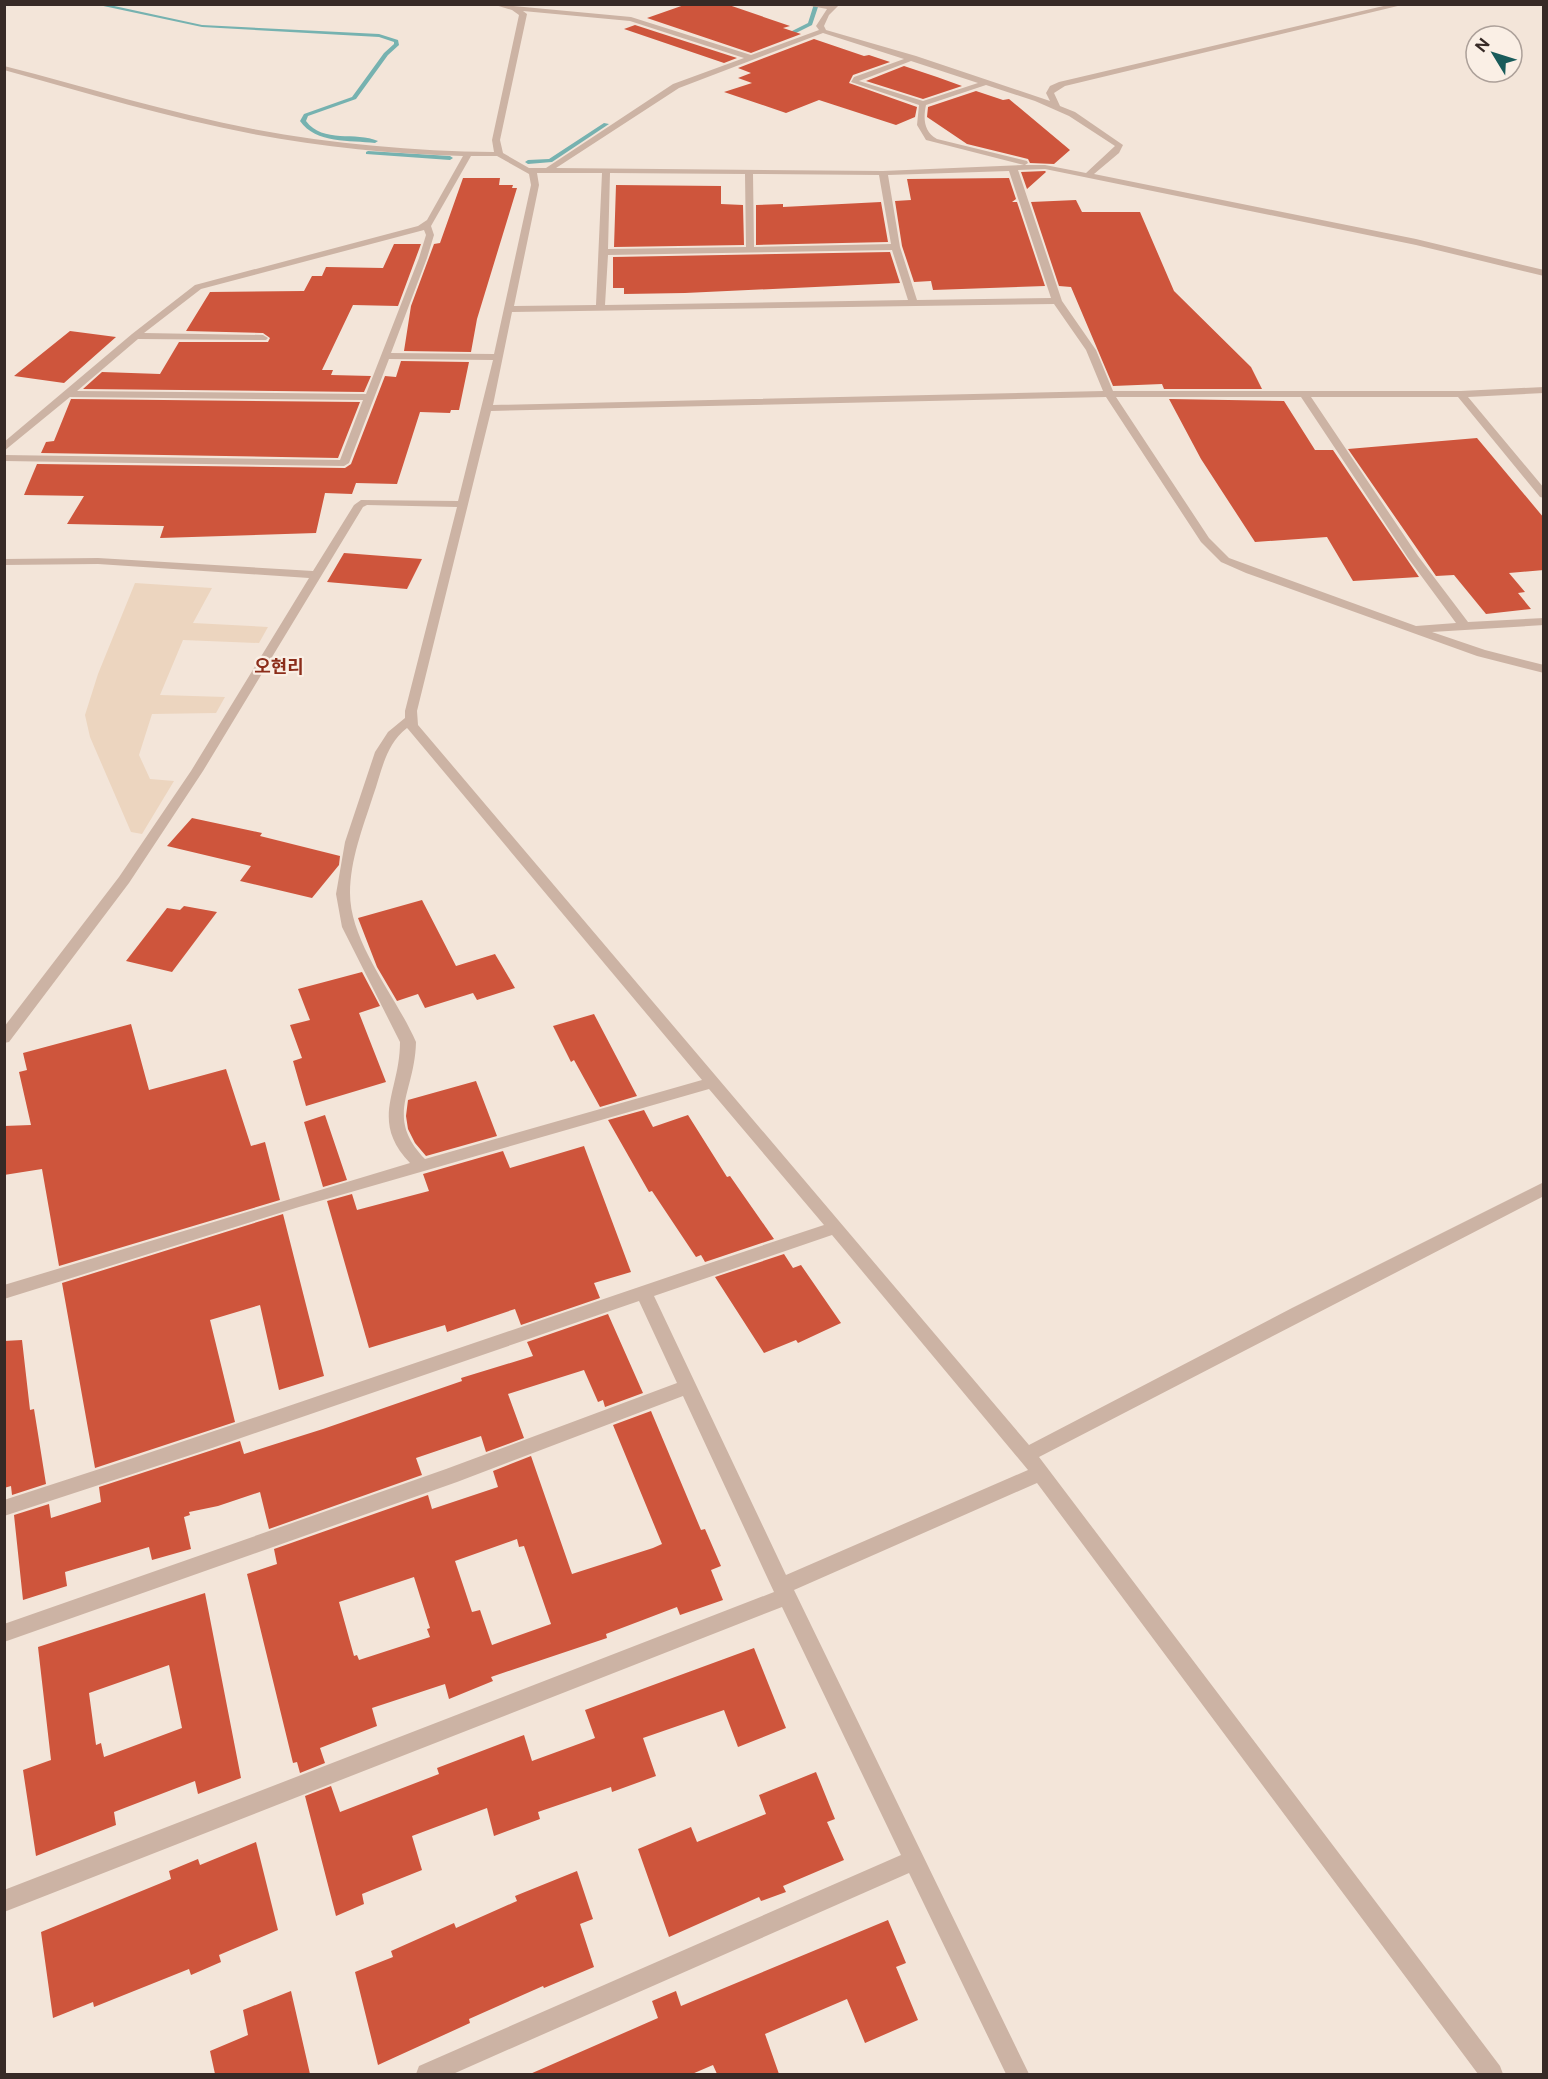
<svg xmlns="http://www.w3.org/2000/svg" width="1548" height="2079" viewBox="0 0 1548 2079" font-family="'Public Sans','Noto Sans KR',sans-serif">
<rect width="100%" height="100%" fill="#f3e5d9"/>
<path fill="#ecd5bf" d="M135 583 212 588 193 623 268 627 259 643 183 640 160 695 225 697 216 713 152 714 139 755 150 779 174 781 142 834 131 832 90 737 85 715 98 674Z"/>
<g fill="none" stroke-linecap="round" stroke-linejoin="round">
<path fill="#76b2b0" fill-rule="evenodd" d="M94 4H105L202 25 379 34 398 40 399 45 388 55 356 99 308 116 306 121C323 144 356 131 378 141L375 143C350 140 316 144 300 121L304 114 352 97 384 53 394 44V42L379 37 202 27Z
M814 4H819L812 25 784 39H780V37L808 23Z
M604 123 609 124 552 162 528 164 525 162 528 160 549 159Z
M368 151 450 156 453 158 450 160 366 154V152Z"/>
</g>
<path fill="#ce553c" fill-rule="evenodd" d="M687 4H726L790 26 783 28 801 34 751 53 647 18Z
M635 25 737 58 724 63 624 29Z
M814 39 864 56 869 55 890 62 853 75 849 83 917 107 915 117 896 125 819 100 786 113 724 92 752 83 738 78 751 73 738 68Z
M904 66 937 77 962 86 923 99 866 81Z
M976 91 1003 100 1009 99 1070 150 1054 164 1030 163 1028 159 967 144 927 117 928 107Z
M1021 172 1045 171 1046 172 1027 189Z
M463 178H500L499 185H513L512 188H517L477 319 471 352 404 351 411 306 434 244 440 243Z
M1009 178 1016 199 1012 202H1017L1045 286 933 290 931 281 914 282 902 246 895 201 911 200 907 179Z
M616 185 721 186V204L743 205 744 245 614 247Z
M1076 200 1082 212H1140L1174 291 1251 367 1262 389H1164L1162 384 1113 386 1071 287 1059 286 1031 202Z
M881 202 888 242 756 245V205L783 204V207Z
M394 244H421L398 306 353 305 322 370H333L331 375 371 376 364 392 83 389 102 372 160 374 179 342H268L270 338 263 333 186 331 210 292 304 291 312 276H322L326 267 383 268Z
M890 252 900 283 685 293 624 294V288H613V257Z
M70 331 116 337 64 383 14 376Z
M401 361 469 362 459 410H451L450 413 420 412 397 484 356 483 352 494 325 493 316 533 160 538 164 526 67 524 84 496 24 495 37 464 345 468 351 464 385 376 396 377Z
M71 399 360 402 338 458 41 453 46 442 54 441Z
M1169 399 1284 401 1315 450H1333L1419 577 1353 581 1327 537 1255 542 1201 459Z
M1477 438 1544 518V570L1509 573 1525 592 1518 593 1531 609 1486 614 1454 575 1436 576 1348 449Z
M344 553 422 559 407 589 327 582Z
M192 818 262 833 260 836 340 856 339 865 312 898 240 881 251 866 167 846Z
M422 900 456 966 495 954 515 988 477 1000 473 993 425 1008 418 994 397 1001 377 967 358 918Z
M184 906 217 912 172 972 126 961 167 908 180 910Z
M362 972 380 1006 359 1013 386 1082 306 1106 293 1061 302 1058 290 1025 310 1020 298 989Z
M594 1014 637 1096 600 1107 574 1060 571 1062 553 1026Z
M131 1024 149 1090 226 1069 251 1146 265 1142 280 1200 59 1266 42 1169 4 1175V1126L31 1125 19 1072 27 1070 23 1053Z
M476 1081 497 1136 426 1156 415 1143 408 1129 406 1116 408 1100Z
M644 1110 653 1127 688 1115 727 1177 730 1176 774 1239 705 1262 701 1255 696 1257 652 1191 649 1192 608 1120Z
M325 1115 347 1180 323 1187 304 1122Z
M584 1146 631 1272 594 1283 600 1298 521 1325 515 1309 447 1332 445 1325 369 1348 327 1201 352 1194 357 1210 429 1191 423 1174 503 1151 510 1168Z
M283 1214 324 1376 279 1390 260 1305 210 1320 235 1422 95 1468 62 1283Z
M784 1254 793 1268 801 1265 841 1323 798 1343 796 1340 764 1353 715 1277Z
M608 1314 643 1393 605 1407 603 1400 598 1402 584 1370 508 1394 524 1438 486 1452 481 1436 416 1458 422 1475 269 1529 260 1492 218 1506 189 1512 190 1515 184 1517 191 1549 152 1560 149 1547 65 1572 67 1586 23 1600 14 1515 49 1504 51 1518 101 1502 99 1487 240 1441 244 1454 323 1429 462 1381 461 1378 533 1356 527 1342Z
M22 1340 30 1410 34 1409 46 1484 12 1495 11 1486 4 1488V1341Z
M651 1411 701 1530 705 1529 721 1566 711 1570 723 1600 680 1615 677 1607 606 1634 607 1638 491 1677 493 1681 449 1699 445 1684 372 1708 377 1726 320 1748 325 1763 300 1773 297 1762 293 1763 247 1574 277 1564 274 1549 428 1495 432 1509 498 1487 493 1471 531 1456 572 1574 653 1548 662 1544 613 1425ZM517 1539 519 1547 524 1546 551 1624 492 1645 480 1610 472 1612 455 1561ZM414 1577 430 1628 427 1629 430 1637 359 1660 357 1655 354 1656 339 1602Z
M205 1593 241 1778 198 1794 195 1781 114 1812 116 1825 36 1856 23 1770 51 1760 38 1647ZM169 1665 182 1728 104 1757 101 1743 96 1745 89 1693Z
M754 1648 786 1728 738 1747 724 1710 643 1738 656 1776 612 1792 611 1787 538 1812 540 1819 494 1836 487 1808 412 1836 422 1870 362 1894 364 1904 336 1916 305 1796 331 1786 340 1812 439 1774 437 1768 524 1735 532 1761 595 1738 585 1710Z
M816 1772 835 1819 827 1822 844 1860 783 1886 786 1892 761 1901 759 1897 669 1937 638 1849 691 1827 697 1842 766 1814 759 1795Z
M256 1842 278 1930 219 1955 221 1962 191 1975 189 1969 94 2007 93 2002 53 2018 41 1932 171 1879 169 1871 198 1859 200 1865Z
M577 1871 593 1919 580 1924 594 1967 544 1988 543 1986 469 2019 470 2023 378 2065 355 1972 393 1957 391 1951 454 1923 456 1928 517 1901 515 1896Z
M888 1920 906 1963 896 1967 918 2020 865 2043 847 1999 765 2034 779 2074H717L713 2065 692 2074H530L658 2018 652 2001 676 1991 681 2006Z
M291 1991 310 2074H215L210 2051 248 2035 243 2010Z"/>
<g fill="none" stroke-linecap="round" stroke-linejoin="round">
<path fill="#ccb3a4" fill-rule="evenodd" d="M492 4 631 17 751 55 819 30 816 26 827 9 800 4H840L829 15 824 26 826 30 916 56 1050 101 1046 93 1050 86 1059 82 1392 4H1406L1065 86 1054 93 1060 106 1075 112 1123 145 1119 153 1094 174 1416 239 1544 270V276L1416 245 1045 169 1018 170 1062 301 1096 350 1113 391H1461L1544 387V393L1468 397 1544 488V498L1540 497 1458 397H1311L1418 556 1468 622 1544 618V625L1432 632 1485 650 1544 665V673L1477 656 1246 573 1221 562 1201 542 1106 397 491 411 417 711 418 725 1029 1445 1292 1308 1544 1182V1196L1039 1457 1500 2066 1503 2074H1478L1037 1483 794 1590 1029 2074H1006L909 1873 453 2074H416L419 2066 901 1855 782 1607 4 1912V1890L774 1592 683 1396 457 1482 4 1642V1624L446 1469 677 1383 639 1301 212 1448 4 1516V1500C279 1412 551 1315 824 1225L709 1089 299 1207 4 1299V1285L410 1163C369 1120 400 1092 400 1042L342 927 336 894 345 842 375 752 388 732 405 718V711L457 507 367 505 363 507 203 771 129 883 9 1042 4 1043V1027L119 877 191 771 309 578 98 564 4 565V559L98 558 313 571 354 505 361 500 458 501 493 360 389 359 349 463 344 466 4 461V455L340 460 363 400 70 397 4 451V442L132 334 195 285 418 226 427 220 463 156C392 154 322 147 253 134 169 118 87 93 4 70V66C87 87 169 113 253 129 333 144 413 151 494 152L492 140 519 15 512 10ZM523 11 630 21 744 58 673 84 546 168H529L503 153 500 140 527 14ZM823 33 904 59 854 77 851 82 919 105 917 125 926 140 1024 165 883 171 556 168 679 88ZM911 61 978 83 923 101 859 81ZM986 85 1035 101 1069 116 1115 146 1086 173 1045 165H1025L1028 163 1027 161 937 139C924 132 923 119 926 105ZM471 156H497L529 174 531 185 494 354 391 353 427 258 434 235 431 226ZM1009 171 1051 298 917 300 900 247 888 175ZM537 173H602L596 305 514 306 539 185ZM610 173 745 174 746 247 608 249ZM753 174 879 175 891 244 754 247ZM424 230 426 235 419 258 366 394 77 391 138 339 266 340 268 338 263 335 144 333 201 289ZM892 250 908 300 605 305 608 255ZM1054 304 1086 350 1103 391 493 405 512 312ZM1116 397H1301L1408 558 1456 623 1416 626 1229 558 1209 538ZM407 728 408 729 702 1080 425 1159C384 1116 415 1093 416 1042 396 996 350 943 350 893 350 860 363 827 373 796 382 771 385 745 407 728ZM832 1235 1028 1470 786 1575 654 1296Z"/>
</g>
<g text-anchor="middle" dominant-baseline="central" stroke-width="4.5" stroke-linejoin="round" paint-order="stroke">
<g font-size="18" font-weight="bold" fill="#8b2d1a" stroke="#faefe5">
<text x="279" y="666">오현리</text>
</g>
</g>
<rect width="1548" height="2079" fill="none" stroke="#372a26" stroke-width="12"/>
<g transform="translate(1494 54) rotate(308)"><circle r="28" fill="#faefe5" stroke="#aca099" stroke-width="1.5"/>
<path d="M0-4.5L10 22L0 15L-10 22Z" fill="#195b5a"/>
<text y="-9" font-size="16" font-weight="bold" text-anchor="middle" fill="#372a26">N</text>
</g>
</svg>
